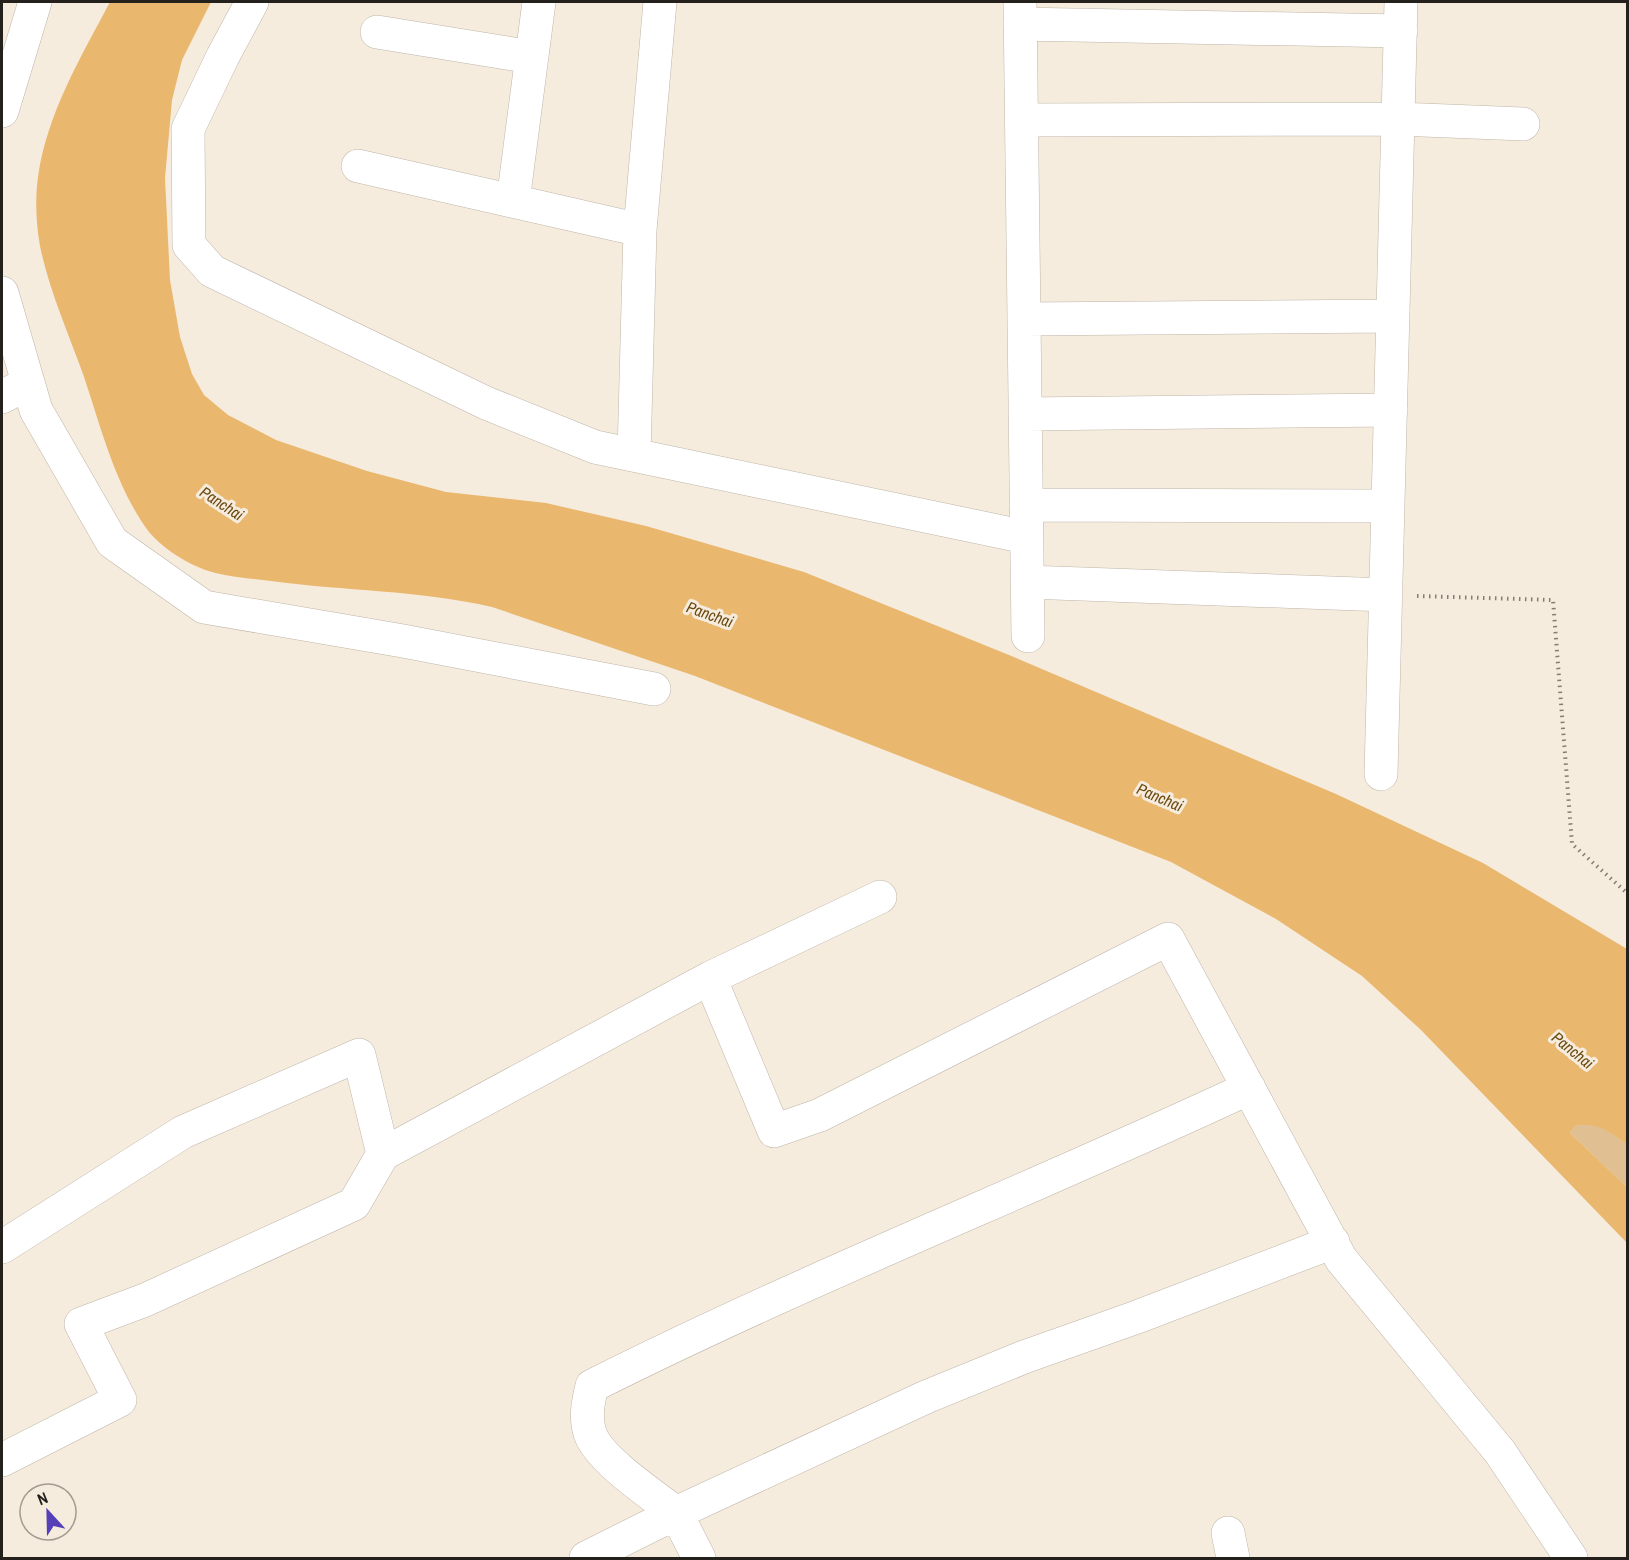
<svg xmlns="http://www.w3.org/2000/svg" width="1629" height="1560" viewBox="0 0 1629 1560" font-family="'Archivo Narrow',sans-serif">
<rect width="100%" height="100%" fill="#f6ecde"/>
<path fill="#e0c092" d="M1587 1123 1606 1129 1627 1145V1187L1570 1133 1575 1126Z"/>
<path fill="#e9b76e" d="M110 2H211L182 60 172 100 165 178 170 280 180 337 192 374 204 395 228 415 276 440 367 471 446 492 546 503 646 526 804 572 1009 655 1336 794 1483 863 1627 949V1145C1611 1133 1597 1121 1575 1126L1570 1133 1627 1187V1243L1421 1030 1362 976 1276 919 1171 862 695 676 492 607C419 590 344 591 271 581 247 578 220 577 198 567 181 560 161 546 149 532 115 486 101 427 83 374 68 332 49 290 40 246 36 224 35 199 38 177 47 113 81 57 110 2Z"/>
<g fill="none" stroke-linecap="round" stroke-linejoin="round">
<g stroke="#beb5a8" stroke-width="34">
<path id="minor" d="M252 2 223 56 188 129 189 245 212 271 486 403 595 447 1026 537
M1020 2 1028 636
M1020 24 1401 31
M377 32 532 57
M2 111 35 2
M1022 120 1398 119 1523 124
M358 166 640 230
M513 201 539 2
M2 293 36 410 112 542 204 607 403 641 654 689
M1024 319 1393 316
M2 397 28 383
M1025 414 1391 410
M634 455 640 230 660 2
M1026 505 1388 506
M1027 582 1386 595
M1381 774 1401 2
M710 978 774 1131 820 1115 1168 939 1341 1259 1500 1452 1571 1558
M1249 1088C1031 1190 807 1278 592 1386 588 1402 585 1417 590 1433 598 1459 654 1496 676 1513L926 1397 1024 1357 1137 1317 1333 1242
M2 1247 183 1132 359 1055 383 1154 710 978 880 897
M2 1460 120 1400 81 1324 145 1300 354 1204 383 1154
M1228 1533 1233 1558
M586 1558 676 1513 699 1558"/>
</g>
<path stroke="#837d74" stroke-width="4" stroke-dasharray="1.5 4.5" stroke-linecap="butt" d="M1417 596 1553 600 1572 844 1628 894"/>
<use href="#minor" stroke="#fff" stroke-width="33"/>
</g>
<g text-anchor="middle" dominant-baseline="central" stroke-width="6" stroke-linejoin="round" paint-order="stroke">
<g font-size="16" font-style="italic" fill="#6a4910" stroke="#f6ecde">
<text transform="translate(222 503) rotate(33)">Panchai</text>
<text transform="translate(710 614) rotate(20)">Panchai</text>
<text transform="translate(1160 797) rotate(23)">Panchai</text>
<text transform="translate(1573 1050) rotate(39)">Panchai</text>
</g>
</g>
<rect width="1629" height="1560" fill="none" stroke="#24211c" stroke-width="6"/>
<g transform="translate(48 1512) rotate(338)"><circle r="28" fill="#f6ecde" stroke="#a29b90" stroke-width="1.5"/>
<path d="M0-4.5L10 22L0 15L-10 22Z" fill="#5540b8"/>
<text y="-9" font-size="16" font-weight="bold" text-anchor="middle" fill="#24211c">N</text>
</g>
</svg>
